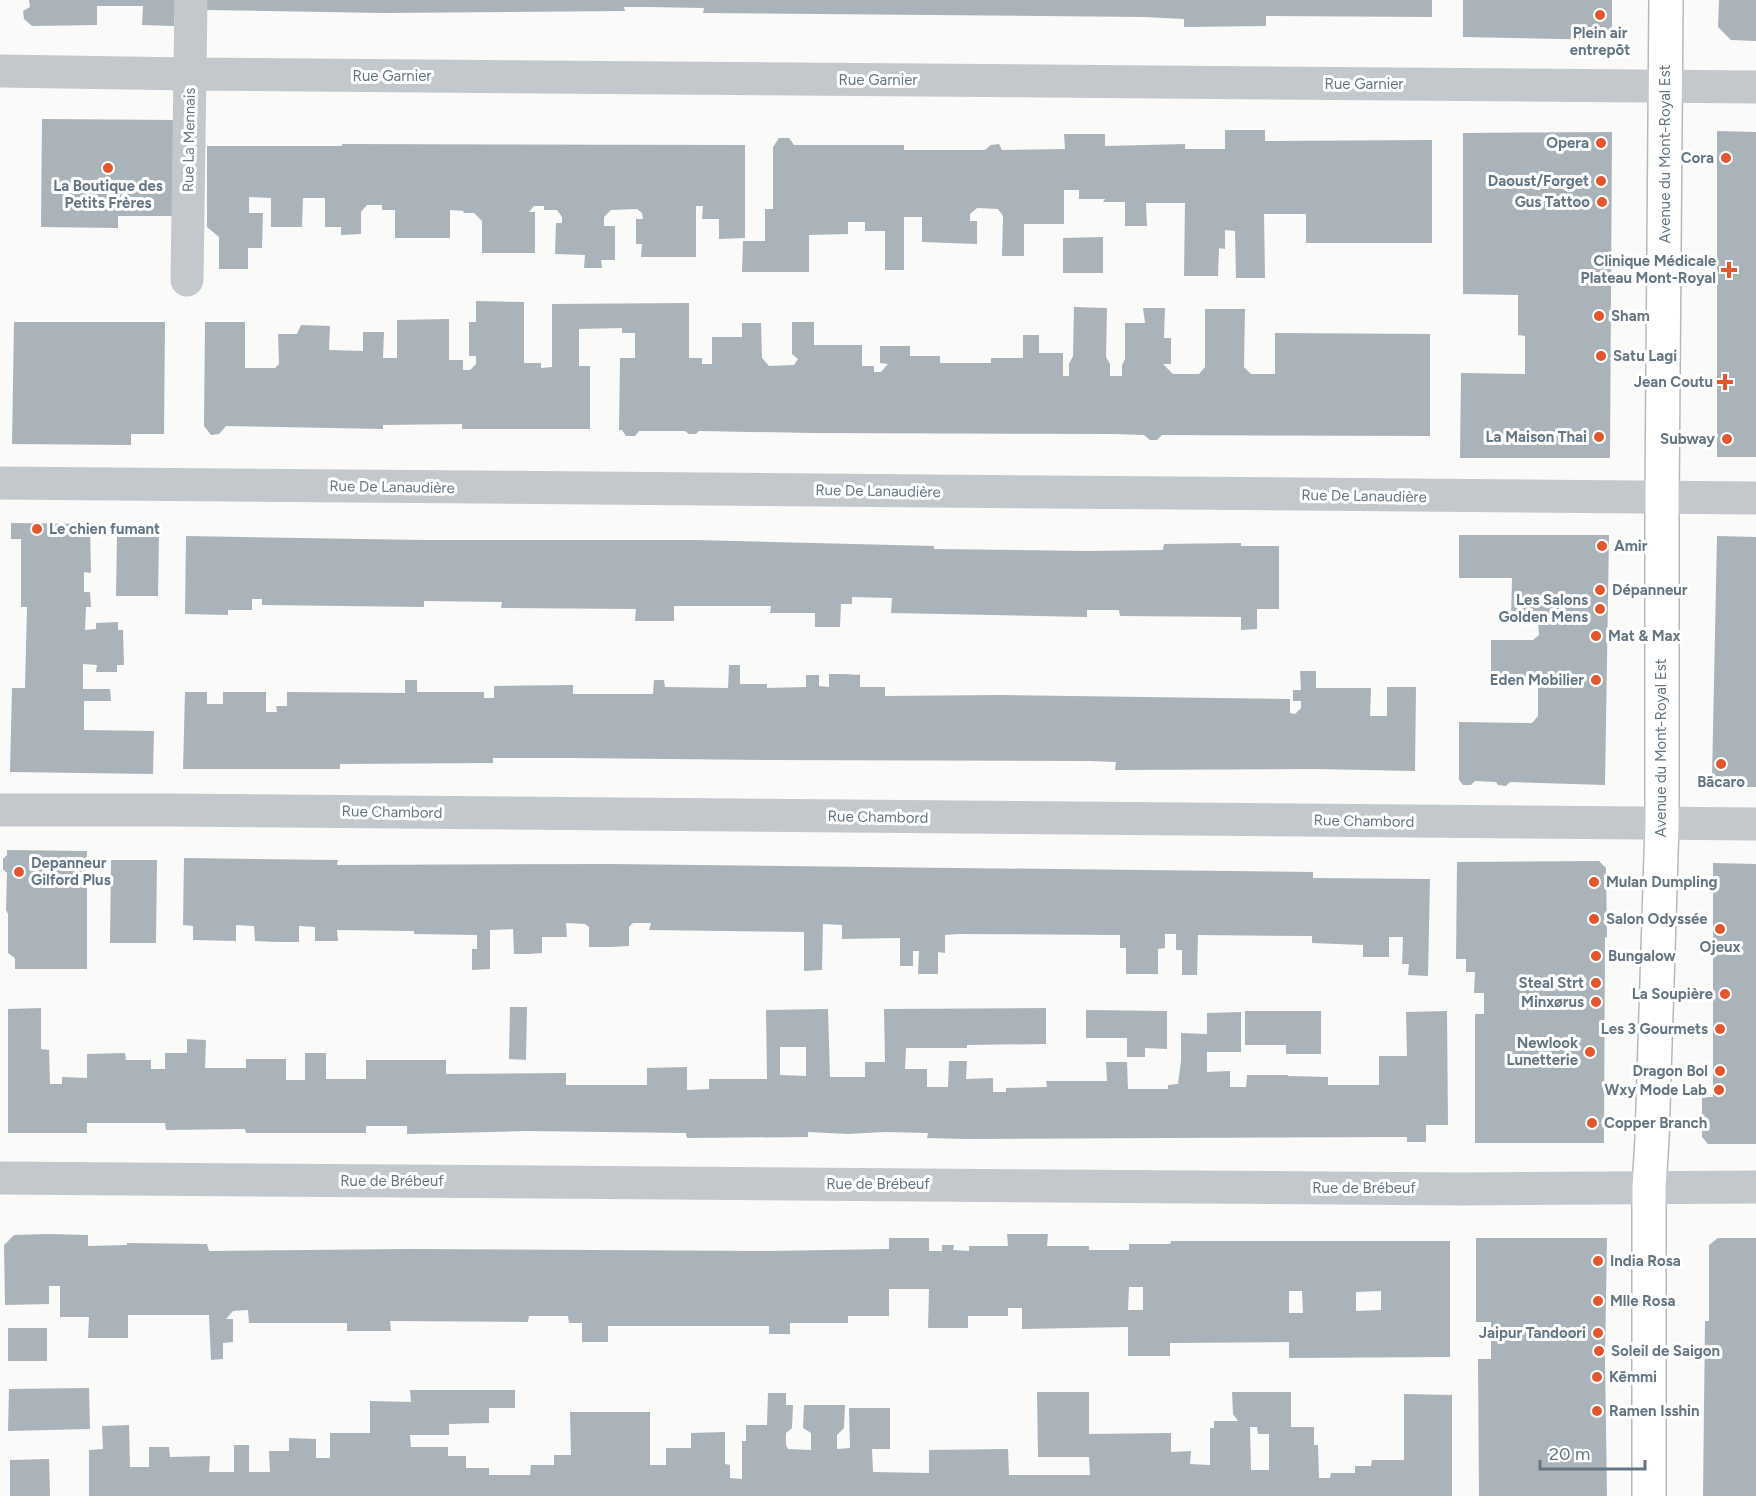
<svg xmlns="http://www.w3.org/2000/svg" width="1756" height="1496" viewBox="0 0 1756 1496" font-family="Figtree,sans-serif">
<rect width="100%" height="100%" fill="#fafaf8"/>
<path fill="#aab3b9" fill-rule="evenodd" d="M29 0H175L174 26 142 25 143 6H97V25L32 26 24 19 23 11 30 7Z
M207 0H1432V17L1266 16V26L1184 27V19L1144 17 703 13 704 8 648 7H624L625 11 383 13 207 10Z
M1463 0H1612V40L1463 37Z
M1719 0H1756V41L1731 40 1718 27Z
M42 119 176 120 175 216H118V228L41 227Z
M1225 130H1265V141L1432 140V243H1306V214H1264L1265 278H1236L1235 231 1225 230V249L1219 248 1218 276H1184L1185 203H1146L1147 226H1125V202H1103L1105 199H1079V190H1064V224H1024V256H1002L1003 216 998 209 977 208 970 214V221H977V244L922 242V217H904V270H885V231H865V222H848V234L809 235V272H742L743 241H765V209H773V147L779 138H789L794 145H904V150H985L991 145 999 144 1002 150 1065 149 1064 134H1105V146L1185 144V149H1225Z
M1717 131 1756 132V457H1717Z
M1612 132 1610 458H1460L1461 373 1525 374V336L1518 335V295L1463 294V133Z
M342 144 745 145V238L719 239V219H702L703 206H696V257H641L642 244H636V219H643L642 213 637 209 611 210 604 217V226H615V260H601L602 268H584L585 255 555 254 556 223H562V217L557 210H544V206H534L529 212H535V253H482V221L474 213H463L464 211 450 210V238H395V210H382V205H367L361 212V234L341 235V227H325V198H303L302 227H271V198L249 197V213H263L262 248H248V269H219V237L207 227V146H342Z
M1103 237V273H1063V238Z
M476 301 524 302V363H541V368L552 367V304L689 303V358H702V364H712V337H742V323H761L762 358 769 366 794 365 798 359 792 354V322H814V345H862V366H874V372H881L888 364 880 363V346H910V356H940V363H991V358H1023V335H1039V353H1063V376H1069V364L1073 356 1074 307 1107 308 1106 357 1110 364V376H1122V365L1125 359V323H1145L1143 308H1165L1164 338H1171V364H1163L1173 374H1199L1205 367V309H1245L1244 367 1251 374H1275V333L1430 334V436L1162 435 1157 440H1150L1144 435 1114 434 814 433 699 431 696 434H689L685 431H639L635 436H626L622 430H619L620 358H635V333H622V328L579 329V366H590V429H462V424L383 425V429L226 426 219 434 211 435 204 426 205 322H245V368H275L279 364 278 334H297L301 325 330 326 329 350 363 351V332H384L383 358H397V320L449 319V360H463V370H470L476 364V356H469V322H476Z
M14 322H165L164 434H131V445L12 444Z
M11 523 90 524 91 573 84 572V592H90L91 607H86L85 630 96 629V623L118 622V630H123L124 665H117V672H96L97 665 83 664V689H110L111 701H84V730L154 731 153 774 10 772 12 688H25L27 607H21V539H11Z
M117 534H159L158 596H116Z
M1459 535H1609L1605 785 1510 782 1506 786 1498 785 1496 782 1475 781 1471 785H1463L1459 780V722L1532 723 1538 716V684L1532 678 1491 676V640H1533L1539 635 1538 619 1511 620 1512 578H1459Z
M186 536 425 540H695L934 546V549L1087 551 1163 550 1164 544 1241 543V546H1279V609H1257V629L1241 630V617L1120 616 1119 610H1087V617L891 613 892 598 852 597V604H841L840 627H815V613H770L771 606H674V621H635L636 609 501 608 502 602 424 601V607L262 605V599H252V610H228V615L185 614Z
M1717 536 1756 537V787H1720L1712 779Z
M729 665H740V684H767V688L806 687V675H819V686L829 687V674H845L860 675V687H885V696L1001 695 1290 699V713L1295 714 1301 708V701H1293V690H1301L1300 671H1316V688H1371L1370 716H1387V687H1416L1415 771 1316 769 1115 770 1116 762 1090 761 766 760 573 758H493V763L340 764V769H183L185 692H207V704H223V692H266V712H277L276 706H287V692L405 693V680H417V692H484V698H494V686L573 685V694H653L654 680H664L665 687 728 688Z
M7 850 87 851V969H15V958L8 953V914L6 910 7 873 3 869V859L7 855Z
M184 858 338 860 337 865 610 864 1313 872V878L1430 879 1428 976 1408 975 1409 964H1402L1403 937H1389V957H1363V945L1312 943V936L1198 935 1197 975H1182V950H1176V934H1165V948L1158 949V974H1126V948H1120V935L958 934 945 935V953L938 952V974H918L919 951H913V966H900V938L842 939V925L823 924 822 970 804 971V932L649 930 651 923H633L629 927V946L610 947H589V927L585 924 566 923 567 937H542V953L529 954H514L513 929 490 930V969L472 970V949H477V935L414 934V931L337 930 338 941H315V927L299 926V942H276L255 941 254 926 236 925V941L193 940V926L183 925Z
M111 860H157L156 943H110Z
M1599 861 1606 868 1607 938 1605 937 1604 1143H1475V1014H1484V993H1474L1475 972H1466V959H1456L1457 862Z
M1713 863 1756 864V1144H1708L1702 1137V1097H1713Z
M510 1007H527L526 1060 509 1059Z
M41 1008V1049L49 1050 50 1084H62V1077L87 1078V1054L125 1053 126 1060H151V1069H165V1053H187V1039L206 1040 205 1068H246V1059H286V1080H305V1053H326V1079H366V1060H446V1074L566 1073V1085H647V1068L687 1067V1090L709 1089V1079H767L766 1010 828 1009 830 1077H865V1062H885L884 1009 1046 1008V1044L967 1045V1048H906L905 1069H927V1087H948L949 1061H967L966 1079 993 1078V1092H1006V1088L1047 1087 1046 1081H1107L1106 1062H1127L1128 1089H1168V1085L1178 1084 1181 1061V1033L1207 1034V1013L1241 1012V1052H1207V1072L1230 1071V1087H1246L1247 1075H1288V1076L1328 1077V1085H1379V1056H1407L1406 1012 1447 1011 1448 1125H1426V1142H1407V1137L966 1139 927 1138 928 1133 885 1132 848 1134 808 1132V1137L687 1138 686 1133 526 1131 407 1134V1126H366V1133H246L245 1129 166 1130 165 1123H87V1133H8V1009ZM780 1047H806V1076L780 1075Z
M1086 1010 1167 1011V1049L1145 1048V1057H1127V1038H1086Z
M1245 1011H1321V1054H1286V1045H1245Z
M48 1234 88 1235V1246L127 1245V1243L207 1244 209 1251 409 1249 769 1251 889 1249V1238H929V1251H942V1245H954L953 1250 969 1251V1246H1008L1007 1234H1048L1047 1246H1089V1250H1129V1244H1170L1171 1241H1450V1357L1289 1358V1342L1170 1343V1356H1128V1327L1022 1329V1308H1008V1316H968V1328H928L929 1289H889V1316H848V1323H790V1334H769V1326H608V1342H582V1323H569L568 1316H529L528 1322 390 1321 391 1331H347V1323H249L248 1310 233 1311 226 1319H233V1342L223 1343V1359L211 1360 209 1315H128V1338H88L89 1317H60V1286H49V1304L5 1305 4 1245 14 1235ZM1129 1287H1143V1310H1128ZM1289 1291H1302L1303 1313H1289ZM1381 1291V1310L1356 1311V1292Z
M1476 1238H1607L1605 1359 1607 1496H1479L1478 1359H1491V1322H1476Z
M1718 1238H1756V1496H1703L1705 1321H1709V1245Z
M8 1328H47V1361H8Z
M89 1388 90 1429 8 1431 9 1389Z
M410 1390H515V1408H489V1423L449 1424V1435H410L411 1447H448V1456H466V1468H489V1475H530L531 1465H554V1455H571L570 1412H650V1465H666V1448H691V1433L725 1432V1464L730 1465V1478L742 1479V1441H746V1425H767L768 1393H786V1405H793L792 1428 786 1433V1445L788 1449 811 1450V1433L803 1428 804 1405H845L844 1428 837 1435V1449L850 1448 849 1408H890V1449H872L873 1472 929 1473V1450L1008 1449 1009 1475H1090L1089 1457H1038L1037 1392H1089V1434L1171 1433V1452L1191 1451 1190 1464 1210 1465V1428H1214V1421H1238L1233 1414 1232 1392H1291V1427H1314V1445H1318L1319 1478H1330L1331 1473H1355V1466H1371L1372 1460H1404V1394L1452 1395V1496H89V1450L103 1449 102 1426 129 1425 130 1467H149V1447H169L170 1457 210 1456 209 1472H234V1445H249V1472H270L269 1451H289V1438L316 1439V1458H330V1433H370V1401L411 1402ZM1250 1427H1257L1258 1434H1269V1470H1251Z
M49 1459 50 1496H10V1460Z"/>
<g fill="none" stroke-linecap="round" stroke-linejoin="round">
<g stroke="#b3babf" stroke-width="36">
<path id="secondary" d="M1649 1496V1187L1652 1139 1662 824V499L1666 0"/>
</g>
<path stroke="#c3c8cc" stroke-width="33" d="M0 71 190 74 1756 87
M187 280 191 0
M0 483 1756 498
M0 810H169L1756 824
M0 1178 1462 1189 1756 1187"/>
<use href="#secondary" stroke="#fff" stroke-width="33"/>
</g>
<g fill="#e4572e" stroke="#fff" stroke-width="2">
<circle cx="1600" cy="15" r="6"/>
<circle cx="1601" cy="143" r="6"/>
<circle cx="1726" cy="158" r="6"/>
<circle cx="108" cy="168" r="6"/>
<circle cx="1601" cy="181" r="6"/>
<circle cx="1602" cy="202" r="6"/>
<path d="M1726 261h6v6h6v6h-6v6h-6v-6h-6v-6h6z"/>
<circle cx="1599" cy="316" r="6"/>
<circle cx="1601" cy="356" r="6"/>
<path d="M1722 373h6v6h6v6h-6v6h-6v-6h-6v-6h6z"/>
<circle cx="1599" cy="437" r="6"/>
<circle cx="1727" cy="439" r="6"/>
<circle cx="37" cy="529" r="6"/>
<circle cx="1602" cy="546" r="6"/>
<circle cx="1600" cy="590" r="6"/>
<circle cx="1600" cy="609" r="6"/>
<circle cx="1596" cy="636" r="6"/>
<circle cx="1596" cy="680" r="6"/>
<circle cx="1721" cy="764" r="6"/>
<circle cx="19" cy="872" r="6"/>
<circle cx="1594" cy="882" r="6"/>
<circle cx="1594" cy="919" r="6"/>
<circle cx="1720" cy="929" r="6"/>
<circle cx="1596" cy="956" r="6"/>
<circle cx="1596" cy="983" r="6"/>
<circle cx="1725" cy="994" r="6"/>
<circle cx="1596" cy="1002" r="6"/>
<circle cx="1720" cy="1029" r="6"/>
<circle cx="1590" cy="1052" r="6"/>
<circle cx="1720" cy="1071" r="6"/>
<circle cx="1719" cy="1090" r="6"/>
<circle cx="1592" cy="1123" r="6"/>
<circle cx="1598" cy="1261" r="6"/>
<circle cx="1598" cy="1301" r="6"/>
<circle cx="1598" cy="1333" r="6"/>
<circle cx="1599" cy="1351" r="6"/>
<circle cx="1597" cy="1377" r="6"/>
<circle cx="1597" cy="1411" r="6"/>
</g>
<g text-anchor="middle" dominant-baseline="central" stroke-width="6" stroke-linejoin="round" paint-order="stroke">
<g font-size="15" font-weight="bold" fill="#657683" stroke="#fff" text-anchor="end">
<text x="1600" y="33" text-anchor="middle">Plein air<tspan x="1600" dy="17">entrepôt</tspan></text>
<text x="1589" y="143">Opera</text>
<text x="1714" y="158">Cora</text>
<text x="1589" y="181">Daoust/Forget</text>
<text x="108" y="186" text-anchor="middle">La Boutique des<tspan x="108" dy="17">Petits Frères</tspan></text>
<text x="1590" y="202">Gus Tattoo</text>
<text x="1716" y="261">Clinique Médicale<tspan x="1716" dy="17">Plateau Mont-Royal</tspan></text>
<text x="1611" y="316" text-anchor="start">Sham</text>
<text x="1613" y="356" text-anchor="start">Satu Lagi</text>
<text x="1713" y="382">Jean Coutu</text>
<text x="1587" y="437">La Maison Thai</text>
<text x="1715" y="439">Subway</text>
<text x="49" y="529" text-anchor="start">Le chien fumant</text>
<text x="1614" y="546" text-anchor="start">Amir</text>
<text x="1612" y="590" text-anchor="start">Dépanneur</text>
<text x="1588" y="600">Les Salons<tspan x="1588" dy="17">Golden Mens</tspan></text>
<text x="1608" y="636" text-anchor="start">Mat &amp; Max</text>
<text x="1584" y="680">Eden Mobilier</text>
<text x="1721" y="782" text-anchor="middle">Bācaro</text>
<text x="31" y="863" text-anchor="start">Depanneur<tspan x="31" dy="17">Gilford Plus</tspan></text>
<text x="1606" y="882" text-anchor="start">Mulan Dumpling</text>
<text x="1606" y="919" text-anchor="start">Salon Odyssée</text>
<text x="1720" y="947" text-anchor="middle">Ojeux</text>
<text x="1608" y="956" text-anchor="start">Bungalow</text>
<text x="1584" y="983">Steal Strt</text>
<text x="1713" y="994">La Soupière</text>
<text x="1584" y="1002">Minxørus</text>
<text x="1708" y="1029">Les 3 Gourmets</text>
<text x="1578" y="1043">Newlook<tspan x="1578" dy="17">Lunetterie</tspan></text>
<text x="1708" y="1071">Dragon Bol</text>
<text x="1707" y="1090">Wxy Mode Lab</text>
<text x="1604" y="1123" text-anchor="start">Copper Branch</text>
<text x="1610" y="1261" text-anchor="start">India Rosa</text>
<text x="1610" y="1301" text-anchor="start">Mlle Rosa</text>
<text x="1586" y="1333">Jaipur Tandoori</text>
<text x="1611" y="1351" text-anchor="start">Soleil de Saigon</text>
<text x="1609" y="1377" text-anchor="start">Kēmmi</text>
<text x="1609" y="1411" text-anchor="start">Ramen Isshin</text>
</g>
<g font-size="15" fill="#657683" stroke="#fff">
<text x="392" y="76">Rue Garnier</text>
<text x="878" y="80">Rue Garnier</text>
<text x="1364" y="84">Rue Garnier</text>
<text transform="translate(189 140) rotate(-89)">Rue La Mennais</text>
<text transform="translate(1665 154) rotate(-90)">Avenue du Mont-Royal Est</text>
<text transform="translate(392 487) rotate(1)">Rue De Lanaudière</text>
<text transform="translate(878 491) rotate(1)">Rue De Lanaudière</text>
<text transform="translate(1364 496) rotate(1)">Rue De Lanaudière</text>
<text transform="translate(1661 748) rotate(-90)">Avenue du Mont-Royal Est</text>
<text transform="translate(392 812) rotate(1)">Rue Chambord</text>
<text transform="translate(878 817) rotate(1)">Rue Chambord</text>
<text transform="translate(1364 821) rotate(1)">Rue Chambord</text>
<text x="392" y="1181">Rue de Brébeuf</text>
<text x="878" y="1184">Rue de Brébeuf</text>
<text x="1364" y="1188">Rue de Brébeuf</text>
</g>
</g>
<path d="M1540 1460v9h105v-9" fill="none" stroke="#657683" stroke-width="3"/>
<text x="1549" y="1460" font-size="18" fill="#657683" stroke="#ffffff" stroke-width="4.5" paint-order="stroke">20 m</text>
</svg>
